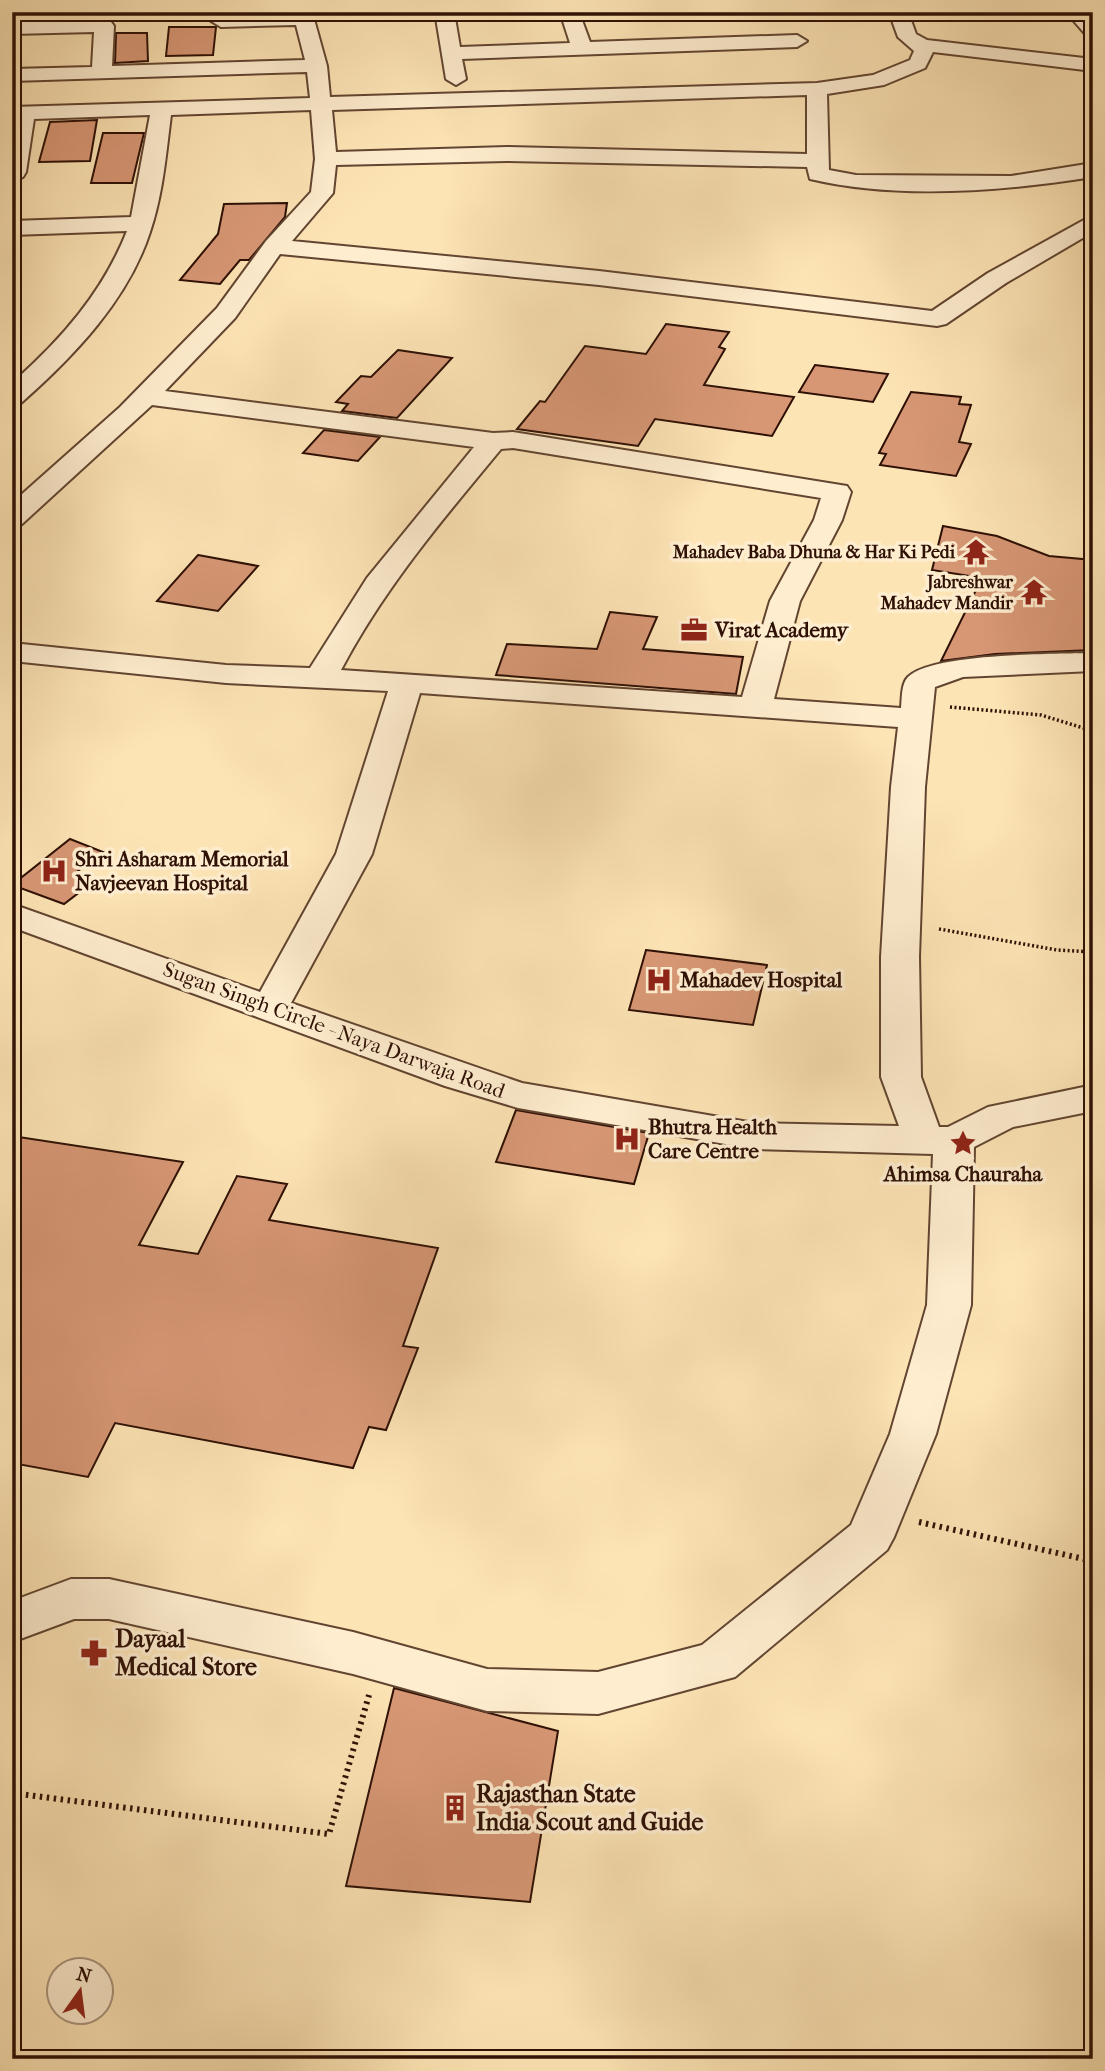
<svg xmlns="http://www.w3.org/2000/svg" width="1105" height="2071" viewBox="0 0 1105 2071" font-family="'IM FELL French Canon',serif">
<rect width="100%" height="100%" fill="#fde4b5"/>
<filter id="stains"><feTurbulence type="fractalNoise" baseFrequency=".00286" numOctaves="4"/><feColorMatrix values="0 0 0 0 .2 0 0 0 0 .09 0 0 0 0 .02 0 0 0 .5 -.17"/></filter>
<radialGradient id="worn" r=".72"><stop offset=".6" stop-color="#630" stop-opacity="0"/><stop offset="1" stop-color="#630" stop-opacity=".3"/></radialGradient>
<path fill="#d79775" stroke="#2e1005" stroke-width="2" d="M169 27H216L213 55 166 56Z
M116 33H147L148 61 115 63Z
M97 120 90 161 39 162 50 122Z
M103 133H144L132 183H91Z
M287 203 285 217 249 260H240L220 284 180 280 218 234 224 204Z
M666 324 729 332 719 347 725 349 704 385 794 397 772 436 655 419 638 446 517 429 540 401 545 402 585 346 646 354Z
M398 350 452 358 397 418 342 411 348 404 336 402 361 376 371 377Z
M815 365 888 374 873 402 799 392Z
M911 392 961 397 959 404 971 405 959 442 971 444 956 476 880 465 886 454 879 453Z
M324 430 380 437 358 461 303 453Z
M943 526 997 536 1049 556 1093 560V650L995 654 941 661 982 578 932 570Z
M198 555 258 566 218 611 157 601Z
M610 612 657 617 643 649 743 657 736 694 496 675 507 644 597 649Z
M70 839 103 852 74 874 94 881 64 904 12 885Z
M646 950 767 965 753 1025 629 1010Z
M516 1110 649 1133 634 1184 496 1162Z
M12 1136 183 1162 139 1245 198 1254 237 1176 287 1184 269 1220 438 1248 403 1346 418 1348 386 1430 369 1427 353 1468 115 1423 88 1477 12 1463Z
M394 1688 558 1731 530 1902 346 1886Z"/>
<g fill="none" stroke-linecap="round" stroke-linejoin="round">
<g stroke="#624531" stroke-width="4">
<path id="minor" d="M435 12H454L460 47 570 43 560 12H579L590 42 797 35 807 41 797 47 462 59 466 79 456 85 446 79Z
M889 12H908L916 34 927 40 1093 59V71L933 52 925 68 884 85 827 94 829 170 856 175 1011 176 1093 163V177C1004 191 898 200 810 179L807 167 507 161 336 165 333 193 292 241 599 271 932 311 988 273 1093 215V232L1006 283 946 324 937 326 599 285 280 254 235 318 165 391 493 433 513 432 847 486 851 492 842 520 800 601 774 699 901 708C902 699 901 684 908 677 932 653 1055 654 1093 653V671L963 677 935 687 925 787 919 957 921 1077 939 1127H948L988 1107 1093 1085V1111L1013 1127 974 1147 971 1305 936 1434 894 1537 887 1550 735 1677 598 1714 487 1711 353 1674 109 1619H74L12 1642V1601L71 1579H109L353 1632 487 1669 598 1672 702 1645 851 1525 890 1434 927 1305 933 1154 754 1149 518 1108 445 1086 12 927V904L260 992 336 854 388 691 226 683 12 661V643L226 665 310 668 367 578 474 447 152 405 22 524 12 527V503L120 407 217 308 266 241 311 192 315 159 311 110 171 115C166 154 163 194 150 232 128 300 74 356 21 403L12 405V383C61 340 103 292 127 231L12 235V221L131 217 150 115 34 119 26 172 23 177 12 180V107L310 98 307 72 12 81V69L92 67 94 32 12 34V22H111L114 26 112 66 305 60 296 25 221 27 211 21 221 15 304 13 314 19 327 66 330 97 817 83 873 75 910 60 914 51 898 37ZM807 95V154L507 147 336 152 332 110ZM513 448 821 498 814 520 770 601 742 697 341 670C384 588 443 519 501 449ZM420 693 898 727 891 787 881 957V1077L899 1126 754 1123 522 1083 291 1003 372 854Z
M1066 12H1086L1093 19V37L1086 35Z"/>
</g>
<path stroke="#2e1005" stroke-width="3.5" stroke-dasharray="2 2.5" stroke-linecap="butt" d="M950 707 1041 715 1093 731
M939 929 1057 950 1093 952"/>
<path stroke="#2e1005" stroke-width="6" stroke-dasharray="2.5 4.5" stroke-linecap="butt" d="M919 1522 1093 1561
M12 1793 329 1834 369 1695"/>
<use href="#minor" fill="#feedcf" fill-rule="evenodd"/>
</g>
<defs>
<g id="temple-bare" transform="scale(2.1)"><path d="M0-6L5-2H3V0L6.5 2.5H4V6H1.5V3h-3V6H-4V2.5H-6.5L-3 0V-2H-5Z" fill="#8f2418" stroke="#feedcf" stroke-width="2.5" paint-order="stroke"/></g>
<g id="office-bare" transform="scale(2.1)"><path d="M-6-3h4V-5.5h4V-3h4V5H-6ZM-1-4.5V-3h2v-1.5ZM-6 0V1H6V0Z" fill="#8f2418" stroke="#feedcf" stroke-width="2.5" paint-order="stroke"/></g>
<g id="hospital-bare" transform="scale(2.1)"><path d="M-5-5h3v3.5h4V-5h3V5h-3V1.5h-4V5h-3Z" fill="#8f2418" stroke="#feedcf" stroke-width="2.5" paint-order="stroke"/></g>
<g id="sight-bare" transform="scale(2.1)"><path d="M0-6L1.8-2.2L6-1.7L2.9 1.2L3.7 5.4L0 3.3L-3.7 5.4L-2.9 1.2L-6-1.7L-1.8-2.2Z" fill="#8f2418" stroke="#feedcf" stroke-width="2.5" paint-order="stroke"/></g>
<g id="pharmacy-bare" transform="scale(2.1)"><path d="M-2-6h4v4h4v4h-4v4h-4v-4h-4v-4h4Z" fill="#8f2418" stroke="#feedcf" stroke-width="2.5" paint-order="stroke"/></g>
<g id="building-bare" transform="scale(2.1)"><path d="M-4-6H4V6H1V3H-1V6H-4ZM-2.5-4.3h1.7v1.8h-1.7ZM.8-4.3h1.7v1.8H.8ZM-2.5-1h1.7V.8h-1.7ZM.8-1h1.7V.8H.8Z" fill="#8f2418" stroke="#feedcf" stroke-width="2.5" paint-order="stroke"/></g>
</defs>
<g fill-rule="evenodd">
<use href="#temple-bare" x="976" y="552"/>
<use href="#temple-bare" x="1034" y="592"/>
<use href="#office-bare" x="694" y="630"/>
<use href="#hospital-bare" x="54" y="871"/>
<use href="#hospital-bare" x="659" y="980"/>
<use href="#hospital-bare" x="627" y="1139"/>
<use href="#sight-bare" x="963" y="1143"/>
<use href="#pharmacy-bare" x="94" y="1653"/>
<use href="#building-bare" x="455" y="1808"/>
</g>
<g text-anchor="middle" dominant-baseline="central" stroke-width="7" stroke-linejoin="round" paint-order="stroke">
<g font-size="18" font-weight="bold" fill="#2e1005" stroke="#feedcf" text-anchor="end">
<text x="955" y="552">Mahadev Baba Dhuna &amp; Har Ki Pedi</text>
<text x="1013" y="582">Jabreshwar<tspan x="1013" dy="21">Mahadev Mandir</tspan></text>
</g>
<g font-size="21" font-weight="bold" fill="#2e1005" stroke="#feedcf" text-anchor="start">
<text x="715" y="630">Virat Academy</text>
<text x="75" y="859">Shri Asharam Memorial<tspan x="75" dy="24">Navjeevan Hospital</tspan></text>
<text x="680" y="980">Mahadev Hospital</text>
<text x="648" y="1127">Bhutra Health<tspan x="648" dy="24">Care Centre</tspan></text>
<text x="963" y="1174" text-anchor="middle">Ahimsa Chauraha</text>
</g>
<g font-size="21" fill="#2e1005" stroke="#feedcf">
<text transform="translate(334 1030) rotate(20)">Sugan Singh Circle - Naya Darwaja Road</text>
</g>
<g font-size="24" font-weight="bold" fill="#2e1005" stroke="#feedcf" text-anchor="start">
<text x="115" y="1639">Dayaal<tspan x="115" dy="28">Medical Store</tspan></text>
<text x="476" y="1794">Rajasthan State<tspan x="476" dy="28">India Scout and Guide</tspan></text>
</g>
</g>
<rect width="1105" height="2071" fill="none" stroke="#fde4b5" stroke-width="42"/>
<rect x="14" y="14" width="1077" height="2043" fill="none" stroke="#2e1005" stroke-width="3.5"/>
<rect x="21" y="21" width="1063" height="2029" fill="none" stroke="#2e1005" stroke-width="2"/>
<g transform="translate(80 1991) rotate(14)"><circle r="33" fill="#feedcf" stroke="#ab957e" stroke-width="2"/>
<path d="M0-5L12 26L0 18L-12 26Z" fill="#8f2418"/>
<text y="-10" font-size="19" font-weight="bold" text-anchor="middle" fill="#2e1005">N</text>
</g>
<rect width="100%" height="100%" filter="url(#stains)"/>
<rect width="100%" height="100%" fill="url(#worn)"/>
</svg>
